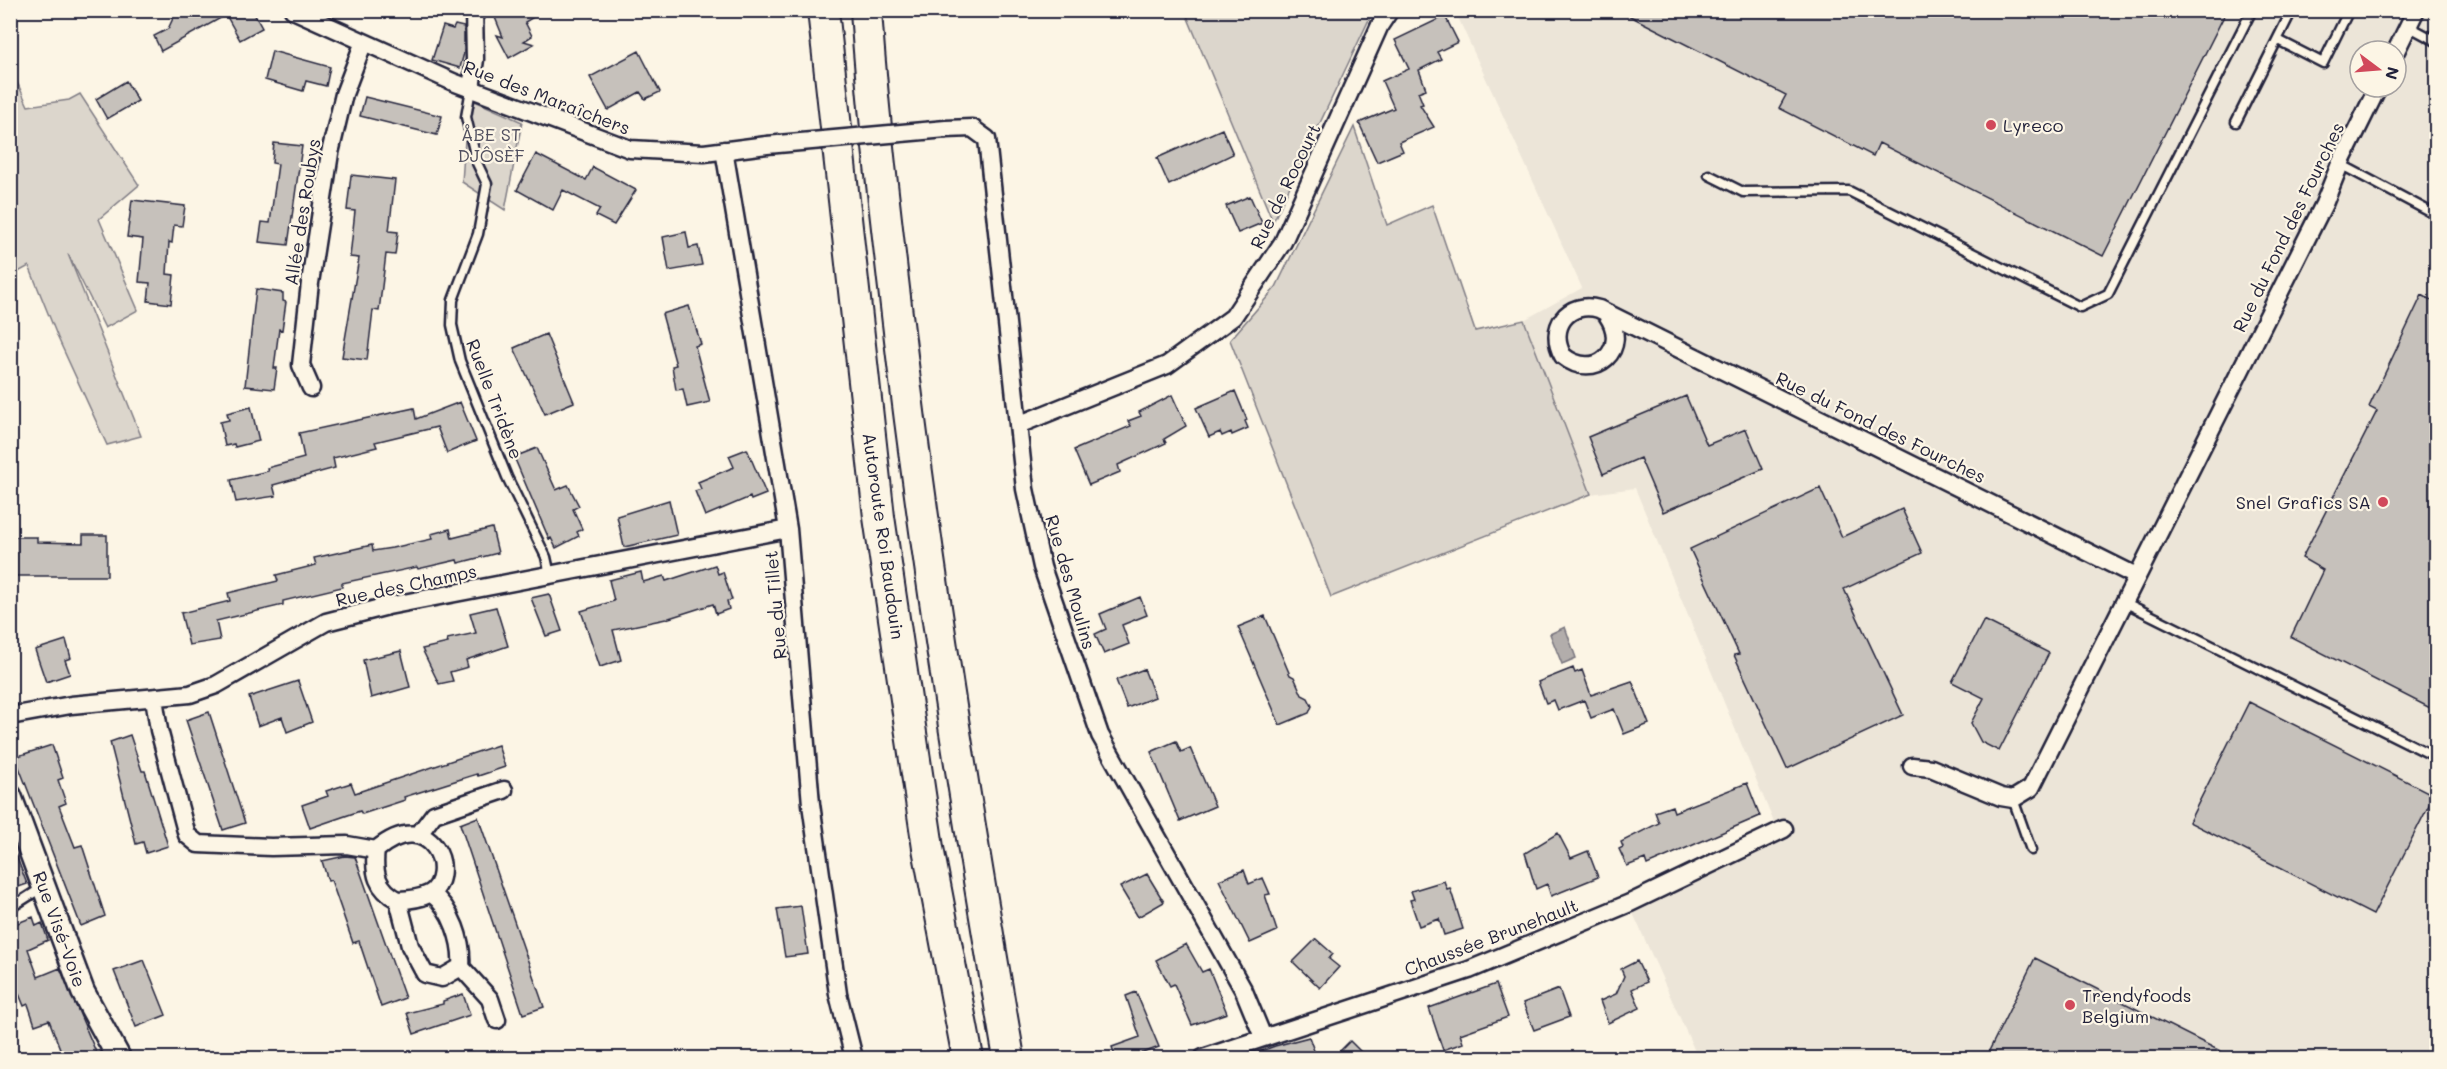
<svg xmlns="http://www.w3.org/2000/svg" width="2447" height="1069" viewBox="0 0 2447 1069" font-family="Mali,sans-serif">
<rect width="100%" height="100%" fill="#fcf5e5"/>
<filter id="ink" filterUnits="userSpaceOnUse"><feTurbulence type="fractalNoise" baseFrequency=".0167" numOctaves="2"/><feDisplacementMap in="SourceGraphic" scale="12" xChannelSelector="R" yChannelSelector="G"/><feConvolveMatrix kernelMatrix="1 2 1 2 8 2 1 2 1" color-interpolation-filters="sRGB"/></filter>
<g filter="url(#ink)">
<path fill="#ece5d8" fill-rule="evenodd" d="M1455 11H2436V1058H1698L1632 911 1780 837 1635 488 1591 494 1524 320 1582 288ZM2360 51H2396V87H2360Z"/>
<path fill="#dcd6cc" stroke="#7f7c84" stroke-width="1.5" d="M1185 11H1373L1273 222Z
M11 69 28 106 69 100 80 94 139 185 99 219 138 310 105 328 68 254 141 436 107 445 58 338 29 266 11 276Z
M468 98 522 122 505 210 462 182Z
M1354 127 1387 225 1432 205 1475 331 1524 320 1591 494 1331 597 1230 340 1276 287Z"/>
<path fill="#b2adab" stroke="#78757e" stroke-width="1.5" d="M1565 627 1576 658 1562 664 1550 634Z"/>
<path fill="#c6c1bb" stroke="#22223b" stroke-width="1.5" d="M177 10H252L262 28 240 40 226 15 161 51 154 36 168 29Z
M492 10H545L525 22 532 36 524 41 534 44 509 58 497 35 503 37Z
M1618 10H2227L2103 256 1879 143 1873 156 1779 108 1786 95Z
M1445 16 1458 42 1437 52 1441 59 1419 70 1426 89 1418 92 1423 104 1420 105 1434 127 1399 142 1403 151 1377 162 1359 123 1394 108 1382 81 1409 69 1395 40Z
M455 25 464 27V53L460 68 432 60 443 26 453 29Z
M272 51 330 67 326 86 306 81 303 91 265 80Z
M639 51 660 92 645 99 640 92 608 110 590 77Z
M126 81 138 101 107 119 96 99Z
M365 97 442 116 437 135 360 116Z
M1222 129 1233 154 1169 185 1157 158Z
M274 143 302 146 288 245 259 242 262 222 270 223 278 164 272 163Z
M536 154 586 180 593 167 636 190 614 225 596 216 600 209 563 190 553 210 517 190Z
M351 175 395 180 389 231 398 232 395 255 386 254 379 311 373 310 367 360 342 357 359 258 350 257 355 211 347 210Z
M1250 196 1262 223 1238 233 1226 206Z
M132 200 185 206 182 226 174 225 172 243 169 242 167 274 174 275 171 304 148 301 150 283 139 282 143 239 127 237Z
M686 232 689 248 698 246 702 265 669 271 663 237Z
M256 289 283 293V301L286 302 282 330 279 329 274 368H277L274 389 245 386Z
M2422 295 2436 303V711L2291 637 2323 570 2302 558 2377 411 2369 407Z
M689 306 701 344 695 346 710 402 687 407 683 389 676 390 672 366 676 365 662 314Z
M546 334 574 402 545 414 514 348Z
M1235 391 1247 420 1245 421 1248 428 1232 435 1231 432 1222 436 1220 432 1209 437 1196 408Z
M1172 395 1186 426 1164 439 1166 443 1118 465 1120 472 1089 485 1074 450 1131 426 1128 421 1141 416 1139 412Z
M1686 396 1707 445 1746 429 1763 469 1663 512 1640 458 1603 474 1588 437Z
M460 402 476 441 447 453 437 427 375 442 377 447 333 458 335 468 273 485 276 496 236 502 231 480 268 471 267 468 304 458 299 433 414 408 416 419Z
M251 407 259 441 235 447 234 444 225 446 220 422 229 420 227 413Z
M537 448 556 490 568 485 579 506 573 509 582 529 577 532 579 536 556 548 551 538 549 539 514 457Z
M747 449 766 494 751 500 750 497 705 516 695 491 701 489 698 482 734 467 729 456Z
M1820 488 1842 537 1902 509 1922 553 1844 589 1903 715 1787 769 1734 655 1739 654 1690 549Z
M669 500 677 535 624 547 617 516Z
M492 528 498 553 458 563 457 560 418 569 417 567 342 583V587L283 601V605L216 621 220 640 189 645 181 613 230 601 228 593 278 581 276 575 316 565 314 558 372 545 373 551 392 548 432 539 431 534 450 529 452 538Z
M83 535H107V576H13L14 537H37V542L83 543Z
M715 565 718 574 723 572 732 600 727 601 729 609 716 614 713 604 666 619 613 630 621 660 600 667 581 611 614 601 609 580 641 572 643 582 664 576 666 581Z
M549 594 562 631 546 636 531 598Z
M1140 597 1147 615 1122 625 1129 644 1104 654 1095 634 1106 629 1100 614Z
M496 607 508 646 466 660 468 667 450 672 453 681 439 684 422 649 448 643 447 639 476 633 470 613Z
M1265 616 1290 675 1294 677 1302 695 1308 698 1312 706 1309 713 1280 725 1238 627Z
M1984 620 2049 653 1999 751 1981 742 1971 723 1984 698 1952 682Z
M66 640 71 658 65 660 70 674 46 682 35 650Z
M401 651 410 687 371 698 363 660Z
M1573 668 1575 673 1582 670 1591 695 1632 681 1649 724 1624 734 1614 709 1591 718 1584 700 1558 710 1554 700 1546 703 1538 682Z
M1144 669 1155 697 1127 708 1116 680Z
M298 681 312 722 287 732 282 717 258 726 249 697Z
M2249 702 2434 795 2373 915 2189 822Z
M209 712 245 823 223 830 186 720Z
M130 735 142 771H145L168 846 146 853 143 842 136 844 110 742Z
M1176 741 1181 752 1190 748 1215 806 1180 821 1151 752Z
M52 745 63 778 58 780 66 803 59 806 75 847 82 845 105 916 81 926 15 757Z
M498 745 505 767 478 776 477 774 404 797 405 800 362 814 360 811 310 828 302 805 328 796 326 791 351 783 355 793Z
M1747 783 1760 816 1647 865 1645 859 1627 866 1619 849 1623 847 1621 842 1659 823 1655 812 1672 806 1674 812Z
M478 817 544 1007 523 1014 460 824Z
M1558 833 1571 858 1588 851 1598 877 1551 896 1547 884 1536 889 1525 853Z
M10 840 27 884 10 890Z
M345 856 355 857 405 998 381 1007 359 941 353 943 331 880 328 881 322 861Z
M1244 870 1249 884 1263 878 1270 894 1265 895 1277 931 1250 943 1219 880Z
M1147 874 1164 902 1138 917 1120 887Z
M1444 881 1447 889 1450 888 1463 929 1444 935 1439 919 1419 926 1410 900 1414 899 1411 891Z
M801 906 808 954 785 957 777 909Z
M33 917 36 926 42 923 48 940 28 949 38 977 60 968 99 1059H64L49 1020 35 1025 28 1004 24 1006 17 989 10 992V926Z
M1316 939 1333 954 1329 959 1339 967 1320 988 1293 962Z
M1186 944 1202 972 1209 969 1227 1013 1192 1025 1174 984 1170 986 1156 960Z
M2035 958 2236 1059H1985Z
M144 960 166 1015 136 1027 114 971Z
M1637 961 1647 982 1632 989 1640 1008 1608 1023 1600 1001 1616 994 1624 976 1621 969Z
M1496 984 1508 1017 1460 1034 1463 1043 1443 1050 1429 1008Z
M1559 989 1569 1017 1534 1030 1523 1003Z
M1136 992 1159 1047 1127 1059H1116L1112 1047 1140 1037 1126 996Z
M463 994 470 1015 414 1034 407 1013 443 1004V1001Z
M1309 1037 1317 1059H1248V1056L1275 1046Z
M1350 1041 1368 1059H1332Z"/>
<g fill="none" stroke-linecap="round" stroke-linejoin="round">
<g stroke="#22223b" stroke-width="13">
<path id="lane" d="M2408 26 2436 41
M2278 40 2323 63 2349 10
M471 89 466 117 477 163 487 184 478 234 453 300 452 325 460 361 507 477 546 557 550 575
M2236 122 2292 10
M2340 164 2436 215
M1709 175 1743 192 1849 191 2080 307 2108 294 2252 10
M2126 603 2436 757
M2013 799 2031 850
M10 908 43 887"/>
</g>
<g stroke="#22223b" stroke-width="21">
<path id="street" d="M293 10 453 82 630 149 704 153 767 145
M2396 51 2416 10
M471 89 475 59 474 10
M946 129 972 128 987 139 1025 489 1042 567 1100 735 1244 991 1263 1037
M724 150 788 529 811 804 838 994 854 1058
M1607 315C1631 349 1595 382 1563 356 1547 328 1568 300 1599 309L2136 576
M311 388 301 365 310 283 330 153 344 94 363 44
M1018 425 1167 365 1233 317 1283 242 1380 25 1390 10
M154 698 159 730 187 835 198 844 271 847 347 845 376 850C373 873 377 889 398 900 409 900 419 899 429 894 460 876 432 803 376 850
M10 716 71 705 190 694 216 685 326 622 388 606 788 529
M1912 766 1931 768 2001 797 2013 799 2031 788 2324 204 2340 164 2378 87
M419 834 434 814 504 790
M398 900 410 946 425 974 442 978 461 967C463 942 452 909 431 893
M461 967 490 999 497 1020
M1203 1058 1469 970 1630 903 1784 829"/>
</g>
<g stroke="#22223b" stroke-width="27">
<path id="secondary" d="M10 796 83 992 119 1058"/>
</g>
<g stroke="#22223b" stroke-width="34">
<path id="highway" d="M823 10 879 517 928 848 968 1058
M866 10C873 115 886 219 898 323 927 569 967 814 1009 1058"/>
</g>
<use href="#lane" stroke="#fcf5e5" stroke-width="8"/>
<use href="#street" stroke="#fcf5e5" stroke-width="16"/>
<use href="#secondary" stroke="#fcf5e5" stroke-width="22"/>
<use href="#highway" stroke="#fcf5e5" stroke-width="30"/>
<g stroke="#22223b" stroke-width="21" stroke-linecap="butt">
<path id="street-bridge" d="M767 145 946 129"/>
</g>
<use href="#street-bridge" stroke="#fcf5e5" stroke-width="16"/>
</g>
</g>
<g fill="#d1495b" stroke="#fcf5e5" stroke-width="2">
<circle cx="1991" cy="125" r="6"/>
<circle cx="2383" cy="502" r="6"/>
<circle cx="2070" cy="1005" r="6"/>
</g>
<g text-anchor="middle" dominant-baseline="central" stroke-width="4.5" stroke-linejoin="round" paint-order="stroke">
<g font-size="18" fill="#22223b" stroke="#fcf5e5">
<text transform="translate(547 97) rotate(21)">Rue des Maraîchers</text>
<text transform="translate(1285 186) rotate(-64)">Rue de Rocourt</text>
<text transform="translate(302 212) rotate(-81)">Allée des Roubys</text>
<text transform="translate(2288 227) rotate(-64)">Rue du Fond des Fourches</text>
<text transform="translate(495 399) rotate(69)">Ruelle Tridène</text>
<text transform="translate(1881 427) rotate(26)">Rue du Fond des Fourches</text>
<text transform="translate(884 536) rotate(82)">Autoroute Roi Baudouin</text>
<text transform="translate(1071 582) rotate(74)">Rue des Moulins</text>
<text transform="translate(406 585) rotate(-12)">Rue des Champs</text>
<text transform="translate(775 605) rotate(-95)">Rue du Tillet</text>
<text transform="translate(60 929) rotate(70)">Rue Visé-Voie</text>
<text transform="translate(1491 937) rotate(-21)">Chaussée Brunehault</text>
</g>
<g font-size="18" fill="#22223b" stroke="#fcf5e5" text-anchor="start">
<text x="2003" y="125">Lyreco</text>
<text x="2371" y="502" text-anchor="end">Snel Grafics SA</text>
<text x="2082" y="995">Trendyfoods<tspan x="2082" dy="21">Belgium</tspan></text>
</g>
<g font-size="18" fill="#504f5f" stroke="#fcf5e5">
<text x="491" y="134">ÅBE ST<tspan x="491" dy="21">DJÔSÈF</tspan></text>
</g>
</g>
<rect width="2447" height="1069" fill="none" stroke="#fcf5e5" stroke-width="36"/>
<rect x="18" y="18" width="2411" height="1033" fill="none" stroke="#22223b" stroke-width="2" filter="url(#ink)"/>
<g transform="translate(2378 69) rotate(106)"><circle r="28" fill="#fcf5e5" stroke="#a5a1a1" stroke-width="1.5"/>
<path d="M0-4.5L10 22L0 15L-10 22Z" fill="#d1495b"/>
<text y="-9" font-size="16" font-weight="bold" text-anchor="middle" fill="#22223b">N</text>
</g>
</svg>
